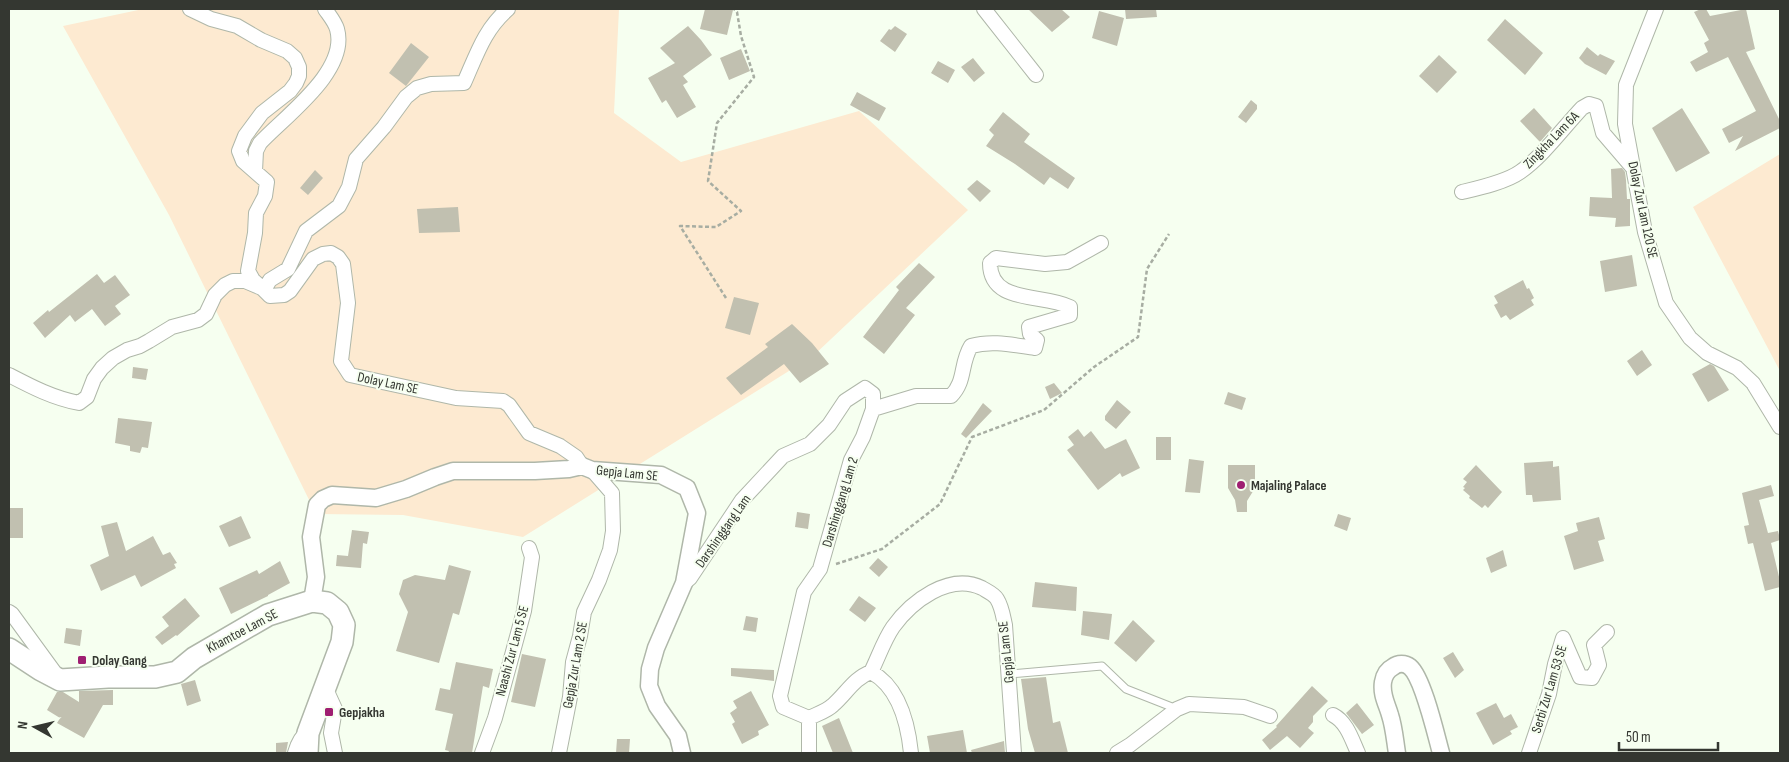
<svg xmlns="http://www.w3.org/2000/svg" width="1789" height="762" viewBox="0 0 1789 762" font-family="'Sofia Sans Condensed',sans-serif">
<rect width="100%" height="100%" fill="#f6fff0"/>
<path fill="#fdead1" d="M143 9H619L614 113 681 162 859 111 968 210 813 356 523 537 403 515 316 514 169 215 63 26Z
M1780 154V371L1693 207Z"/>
<path fill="#c1c0b0" d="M705 9 733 10 727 35 700 29Z
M1028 9H1061L1070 17 1052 32Z
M1125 9H1156L1157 17 1126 19Z
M1701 9H1706L1710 16 1746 9 1755 49 1746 52 1780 121V128L1735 151 1743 136 1729 143 1722 129 1756 111 1728 57 1696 72 1690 62 1708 52 1704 43 1709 40 1694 12Z
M1099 11 1124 18 1117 46 1092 38Z
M1505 19 1543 53 1525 75 1487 40Z
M688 26 701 40 712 55 683 76 688 82 683 85 696 107 677 118 666 100 662 103 648 78 675 63 660 48Z
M895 26 907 34 895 52 880 41 889 29 891 30Z
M411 43 429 57 406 86 389 73Z
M1587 47 1598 56 1600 54 1615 61 1606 75 1585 64 1579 58Z
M741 49 750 71 729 80 720 58Z
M1439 55 1457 72 1437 93 1419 76Z
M973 58 985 73 974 82 961 67Z
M938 61 955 70 948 83 931 73Z
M857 92 886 108 879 121 850 105Z
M1251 100 1257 105V109L1246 123 1238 117Z
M1534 108 1552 128 1540 142 1520 121Z
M1682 108 1710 153 1676 172 1652 128Z
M1003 112 1030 134 1024 142 1075 178 1068 189 1050 177 1044 185 1015 164 986 146 994 135 989 130Z
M1622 168 1625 172 1626 180 1627 199H1630V226L1615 227 1616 218 1589 216 1590 197 1612 198 1611 169Z
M315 170 323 178 308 195 300 188Z
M977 180 991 191 980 202 967 189Z
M458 207 460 232 419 233 417 209Z
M1632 255 1637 286 1605 292 1600 261Z
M919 263 935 277 906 308 915 315 884 354 863 337 899 290 896 287Z
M97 274 104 283 115 275 130 295 115 306 121 314 105 326 92 309 75 322 70 315 45 338 33 323 48 310 49 312Z
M1523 280 1527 289 1529 288 1534 298 1531 300 1534 305 1510 320 1506 315 1501 318 1494 305 1498 303 1494 296Z
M734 297 759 303 750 335 725 328Z
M792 324 812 343 829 364 800 383 784 364 741 395 726 378 768 347 765 344Z
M1642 350 1652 365 1637 376 1627 361Z
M1710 364 1714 366 1729 390 1708 402 1692 374Z
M133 367 148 369 146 380 132 378Z
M1054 383 1062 393 1050 399 1045 387Z
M1228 392 1246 398 1242 410 1224 404Z
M1117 400 1131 412 1116 429 1105 420V416Z
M983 403 992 411 966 438 961 434Z
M118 418 152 422 148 448 142 447 140 453 130 451V446L115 443Z
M1078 429 1084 437 1091 431 1105 449 1126 439 1140 468 1122 477 1120 473 1098 490 1067 450 1074 445 1068 437Z
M1156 437H1171V460H1156Z
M1189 459 1204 461 1200 493 1185 492Z
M1553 461V467L1559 466 1561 500 1533 502 1532 495H1526L1524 463Z
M1228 465H1255V488L1247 501V512H1237L1235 500 1228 488Z
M1476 465 1502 492 1488 508 1485 505 1482 508 1469 498 1470 496 1463 490 1465 488 1463 487 1467 482 1463 479Z
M1771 485 1774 496 1759 500 1768 533 1778 531 1780 539V540L1771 543 1780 581V587L1765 591 1753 543 1748 544 1744 526 1749 525 1742 493Z
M9 508H23V538H9Z
M797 512 810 514 808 529 795 527Z
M1338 514 1351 518 1347 531 1334 526Z
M241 516 251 538 229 547 219 526Z
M1599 517 1605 539 1598 541 1604 561 1574 570 1564 536 1578 531 1576 523Z
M117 522 126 551 153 536 163 555 170 552 177 563 174 564 176 568 141 587 135 575 101 591 90 565 109 556 101 526Z
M352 530 369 532 367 544 363 543 361 568 336 566 337 555 348 556Z
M1503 550 1507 566 1491 573 1486 558Z
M878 558 888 567 879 577 869 568Z
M280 561 290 583 268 595V596L231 614 219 588 257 570 259 574Z
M449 565 471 571 459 615 453 613 439 663 396 651 408 612 399 594 403 580 415 575 445 580Z
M1035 582 1077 587 1076 611 1032 607Z
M859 596 876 608 865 622 849 610Z
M185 598 200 616 177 636 176 635 162 645 155 637 169 626 162 617Z
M1083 611 1112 614 1109 640 1081 635Z
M746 616 758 618 756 632 743 630Z
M1133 620 1155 641 1136 662 1114 643Z
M66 628 82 630 80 646 64 643Z
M1453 652 1464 670 1455 678 1443 658Z
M522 654 546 659 535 707 511 702Z
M456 662 493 669 489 688 483 686 472 753H448L449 751 445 750 453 714 435 710 440 688 450 690Z
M731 668 774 670V681L731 676Z
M1046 677 1053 723 1060 721 1068 753H1035L1028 729 1021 679Z
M195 680 201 701 187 706 181 684Z
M1312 686 1328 701 1313 716V722L1308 728 1314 733 1300 748 1287 736 1270 750 1262 740 1277 727 1276 726Z
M113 690V705H103L84 738 57 723 60 718 47 710 57 692H63L79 702V691Z
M751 691 769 725 758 731 759 735 742 744 732 724 735 722 730 713 737 708 733 701Z
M1357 703 1374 725 1362 734 1346 713Z
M1496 703 1504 718 1511 714 1518 727 1510 731 1512 734 1493 745 1476 713Z
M839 718 853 753H833L822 726Z
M963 730 967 753H930L927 736Z
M617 739H630L629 753H616Z
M1004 741 1005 753H972L971 750Z
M288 742 286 753H276V743Z"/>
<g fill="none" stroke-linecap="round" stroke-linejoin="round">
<g stroke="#afb7a9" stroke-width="9">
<path id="service" d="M1009 674 1102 666 1126 689 1177 709"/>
</g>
<g stroke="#afb7a9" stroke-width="16">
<path id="minor" d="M190 9 211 19 237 26 261 40 287 51 295 58 299 67V76L296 83 290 91 262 113 245 136 239 151 243 161 267 182 265 196 256 213 255 233 248 271 253 280 264 290
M508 9C484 30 477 54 464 83L431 84 417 88 406 97 384 127 356 159 349 187 339 206 306 231 288 269 270 280 264 290 270 296 284 295 290 291 313 259 323 254 331 253 338 257 343 264 348 303 341 361 350 375 456 398 503 401 509 405 529 433 560 446 576 457 582 466
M984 9 1036 75
M1656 9 1626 85 1625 124 1645 232 1666 303 1690 338 1707 353 1737 368 1753 383 1780 427
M255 171 256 151 260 143C285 116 349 71 337 29 335 22 329 15 325 9
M1462 192C1479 188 1506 182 1520 172 1543 156 1563 128 1582 108L1589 104 1596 106 1603 133 1633 168
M9 375C32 387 53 398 79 403L87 397 94 379 102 368 113 358 127 350 140 346 149 341 172 327 198 320 206 314 215 295 225 285 233 281H245L259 287
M873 409 916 396H951C966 381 960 364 971 346 992 340 1013 345 1035 348L1037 340 1030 334 1029 327 1070 315V307C1043 293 990 305 990 263L996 258 1045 264 1067 262 1101 243
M684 583 690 578 742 500 783 456 810 444 829 425 845 401 865 388 873 394V409L863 437 851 460 820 569 804 592 780 696 783 707 809 718
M9 612 12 614 55 673
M871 672C899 687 908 724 911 753
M325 687 335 709 331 733 335 753
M1333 715C1347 722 1352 740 1358 753
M809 718C817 714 827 711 833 705 846 694 854 678 871 672 878 658 884 640 893 627 911 602 949 572 982 588 987 591 994 594 997 599 1002 607 1003 616 1005 625L1014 753
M295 753C297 746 300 737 307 733
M482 753 495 718 524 611 532 557 529 548
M559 753 570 697 573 662 580 636 584 612 599 580 610 550 613 531 612 493 592 470
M809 753V718
M1117 753 1130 745 1177 709 1189 704 1244 707 1270 716
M1529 753 1549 694 1555 664 1563 638 1580 677 1592 678 1599 665 1594 645 1607 632"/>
</g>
<g stroke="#afb7a9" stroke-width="19">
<path id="tertiary" d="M312 601 316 577 311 537 317 505 323 499 332 495 376 498 406 489 435 477 453 471H535L569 469 582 466 592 470 661 475 687 488 697 513 684 583 656 648 650 669 649 686 657 706 678 736 682 753
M1397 753C1395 741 1394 727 1390 715 1387 704 1381 695 1383 682 1384 676 1387 670 1393 667 1398 663 1405 663 1410 667 1423 678 1436 735 1441 753"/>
</g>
<g stroke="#afb7a9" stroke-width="24">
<path id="primary" d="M9 649 41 670 60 680 108 677H155L177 672 194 658 268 615 312 601 327 603 338 612 344 625 342 642 308 733 307 753"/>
</g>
<path stroke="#a7ada2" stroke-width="2.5" stroke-dasharray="4 2.5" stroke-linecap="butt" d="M726 298 680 226 716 227 741 211 708 181 717 123 754 77 741 36 737 12 734 9
M836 564 882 549 940 504 972 437 1044 410 1094 367 1138 337 1147 269 1169 234"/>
<use href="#service" stroke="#fff" stroke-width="7"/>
<use href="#minor" stroke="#fff" stroke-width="14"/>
<use href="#tertiary" stroke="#fff" stroke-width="16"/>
<use href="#primary" stroke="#fff" stroke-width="21"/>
</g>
<g fill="#9f1f72" stroke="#f6fff0" stroke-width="2">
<circle cx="1241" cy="485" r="5"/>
<rect x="77" y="655" width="10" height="10" rx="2.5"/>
<rect x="324" y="707" width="10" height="10" rx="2.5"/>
</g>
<g text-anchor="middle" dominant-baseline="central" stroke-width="4" stroke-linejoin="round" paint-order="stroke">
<g font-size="14" fill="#343731" stroke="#f6fff0">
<text transform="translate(1551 140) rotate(-46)">Zingkha Lam 6A</text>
<text transform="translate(1643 210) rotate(78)">Dolay Zur Lam 120 SE</text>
<text transform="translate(388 383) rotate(12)">Dolay Lam SE</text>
<text transform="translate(627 473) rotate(6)">Gepja Lam SE</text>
<text transform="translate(840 502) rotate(-73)">Darshinggang Lam 2</text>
<text transform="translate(723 531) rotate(-55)">Darshinggang Lam</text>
<text transform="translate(242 631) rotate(-28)">Khamtoe Lam SE</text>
<text transform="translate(512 651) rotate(-75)">Naashi Zur Lam 5 SE</text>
<text transform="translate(1006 652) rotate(-96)">Gepja Lam SE</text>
<text transform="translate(575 665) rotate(-80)">Gepja Zur Lam 2 SE</text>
<text transform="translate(1549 689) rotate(-73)">Serbi Zur Lam 53 SE</text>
</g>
<g font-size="14" font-weight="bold" fill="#343731" stroke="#f6fff0" text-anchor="start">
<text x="1251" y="485">Majaling Palace</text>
<text x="92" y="660">Dolay Gang</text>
<text x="339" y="712">Gepjakha</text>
</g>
</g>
<rect width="1789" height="762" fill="none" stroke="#343731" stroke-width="20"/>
<g transform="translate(35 727) rotate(278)" stroke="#f6fff0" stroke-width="4" paint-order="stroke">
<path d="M0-4L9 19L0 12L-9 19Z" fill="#343731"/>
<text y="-8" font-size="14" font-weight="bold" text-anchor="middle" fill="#343731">N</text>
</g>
<path d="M1619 742v8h99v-8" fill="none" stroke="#343731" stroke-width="2.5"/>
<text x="1626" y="742" font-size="15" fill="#343731" stroke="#f6fff0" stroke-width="4" paint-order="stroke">50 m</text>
</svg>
